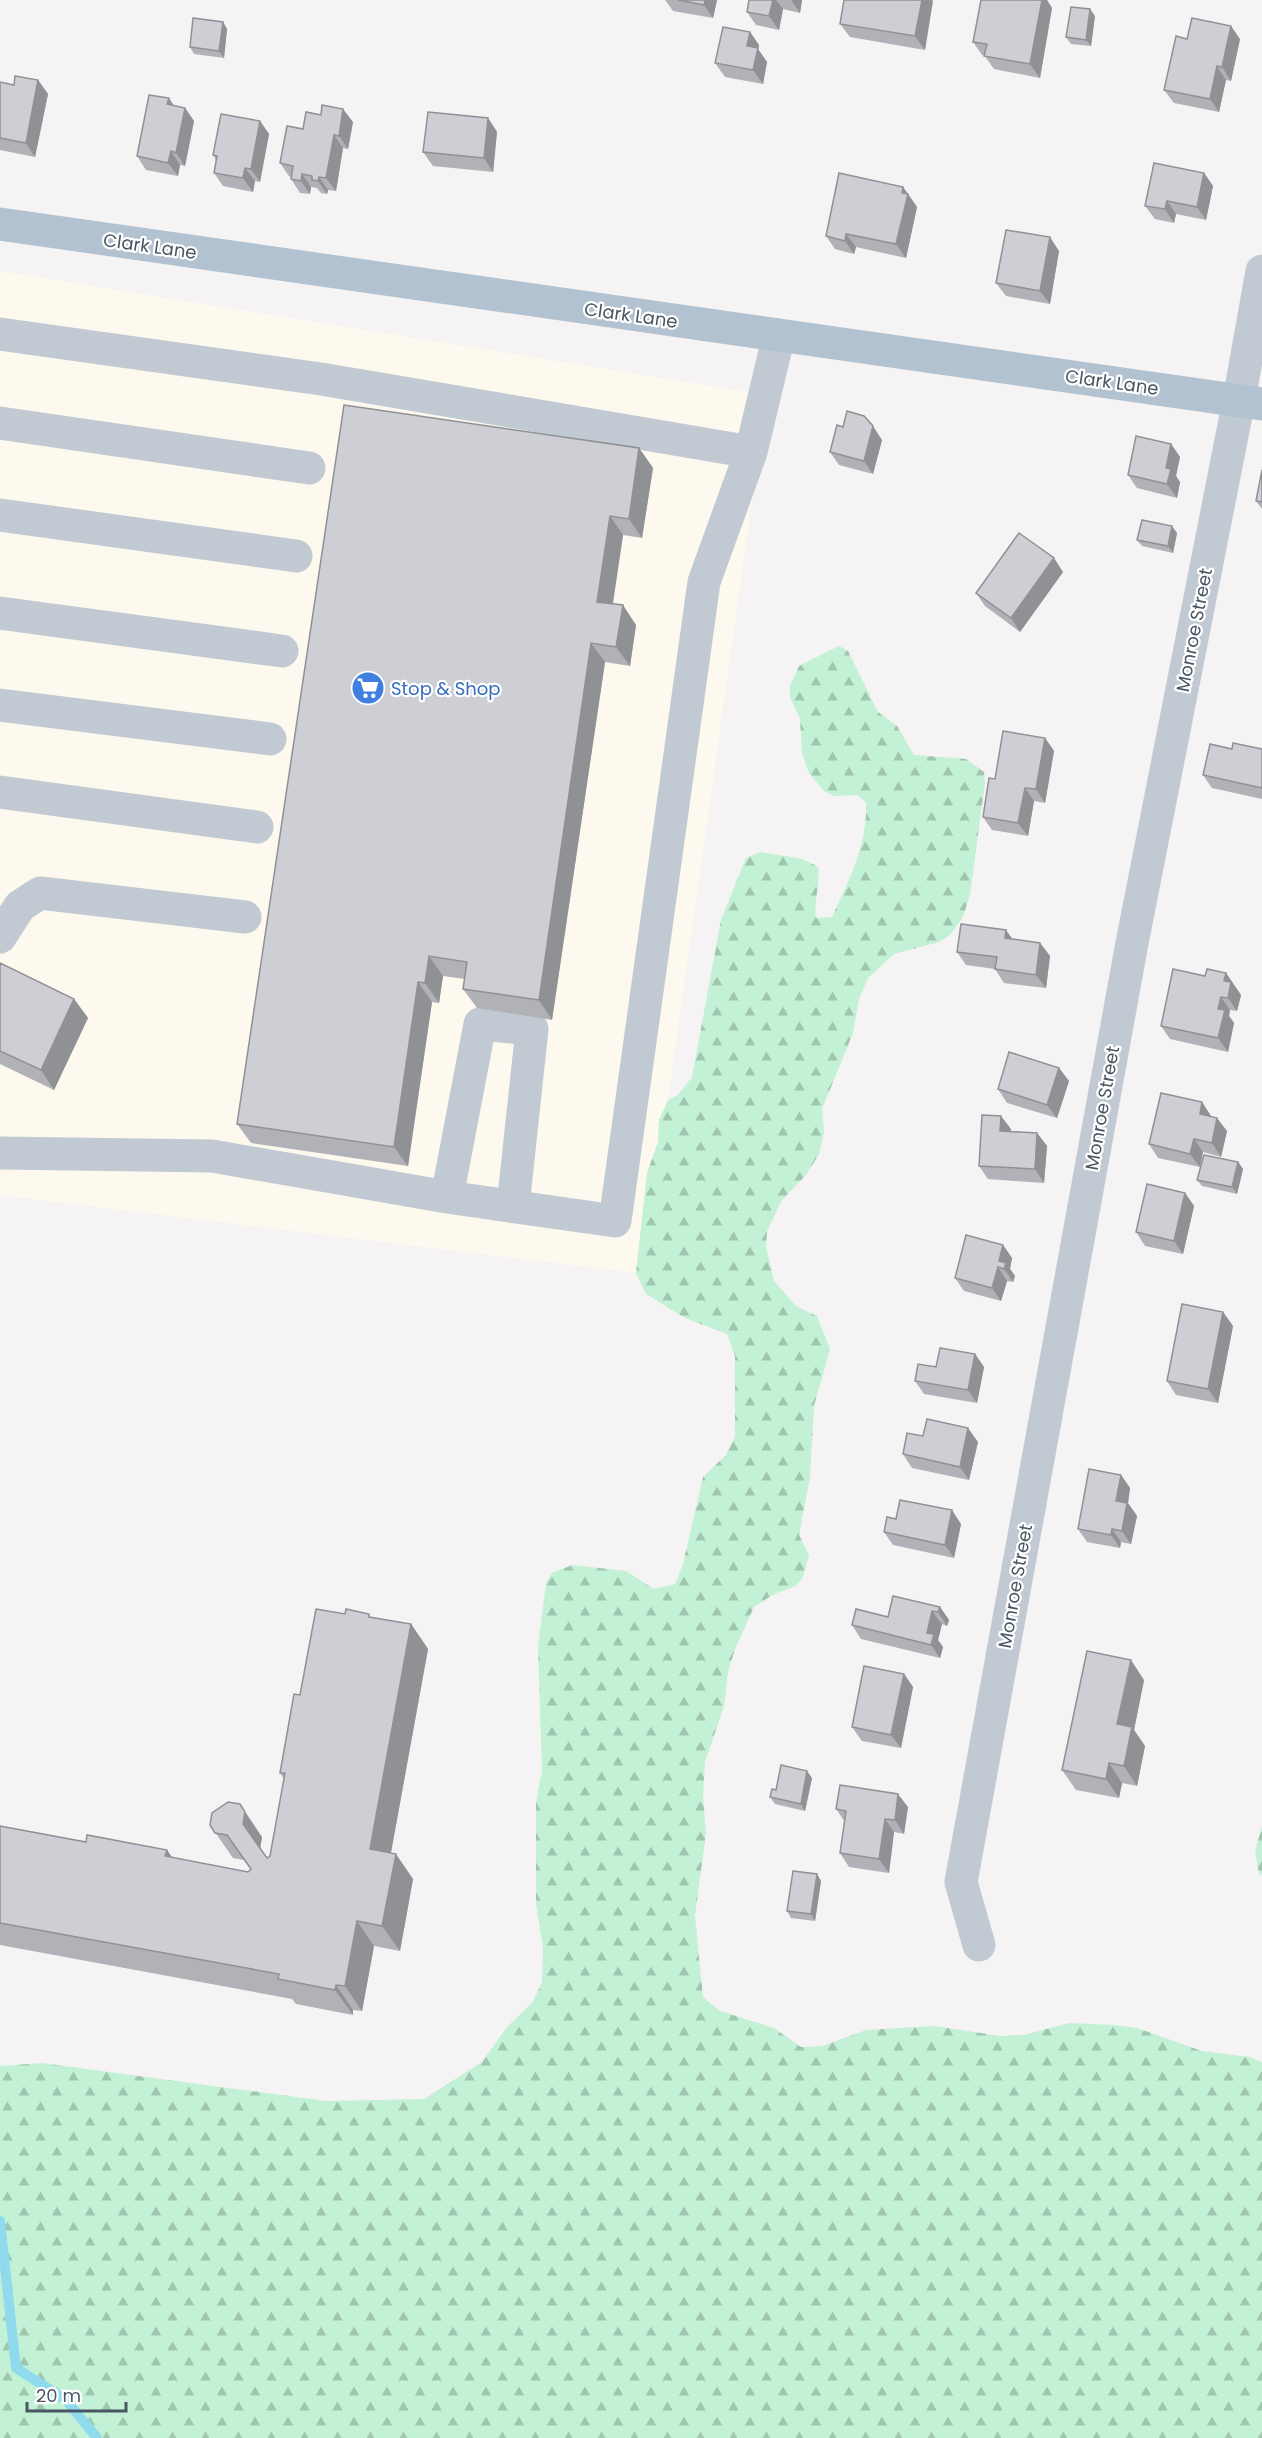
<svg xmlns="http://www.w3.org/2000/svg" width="1262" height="2438" viewBox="0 0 1262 2438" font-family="Poppins,sans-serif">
<defs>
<pattern id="forest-firs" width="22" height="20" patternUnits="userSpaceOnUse" patternTransform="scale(1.5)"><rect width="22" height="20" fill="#c3f1d5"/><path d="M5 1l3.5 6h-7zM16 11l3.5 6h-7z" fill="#a0c6b0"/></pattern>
</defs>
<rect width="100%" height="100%" fill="#f5f3f3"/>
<path fill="#fdf9ef" d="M0 271 767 395 668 1100 659 1120 658 1142 647 1173 636 1273 0 1195Z"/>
<path fill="url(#forest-firs)" d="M839 646 848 651 878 712 897 726 914 755 966 759 984 772 985 783 970 895 963 917 950 935 939 942 894 954 868 978 859 999 853 1033 822 1109 824 1132 819 1154 806 1175 782 1200 767 1231 766 1246 774 1281 796 1306 817 1316 830 1349 814 1406 810 1477 799 1535 809 1555 803 1577 796 1586 774 1594 754 1607 735 1649 728 1672 724 1706 705 1762 703 1797 706 1833 695 1916 703 1997 720 2011 774 2028 801 2047 823 2046 866 2030 934 2026 1001 2036 1024 2035 1069 2023 1115 2025 1137 2028 1202 2051 1249 2057 1262 2062V2438H0V2066L42 2063 326 2101 424 2099 482 2062 507 2027 532 2003 542 1983 543 1948 536 1904V1802L542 1771 538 1647 546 1583 552 1573 572 1565 626 1571 654 1589 675 1584 683 1564 703 1477 726 1455 735 1436V1356L727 1334 685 1318 646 1294 636 1273 647 1173 658 1142 659 1120 668 1100 678 1095 692 1077 721 920 746 858 760 852 803 859 818 867C821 884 813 901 816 918L832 917C849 881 868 843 866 803L858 795 834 796 824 791 809 773 802 753 800 719 790 697V686L799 666Z
M1262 1826V1875L1259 1874 1255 1851Z"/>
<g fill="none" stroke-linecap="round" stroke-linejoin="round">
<path stroke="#90daee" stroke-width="10" d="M0 2221 16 2368 66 2400 97 2438"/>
<path stroke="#c1cad2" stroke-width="33" d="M0 334 321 379 751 452 704 582 615 1221 447 1197 212 1156 0 1153
M0 423 309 468
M751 452 779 335
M0 515 296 556
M0 613 282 651
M0 705 270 739
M0 792 257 827
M0 937 20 906 40 893 245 917
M447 1197 480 1024 532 1029 513 1206
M979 1945 961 1882 1132 943 1239 400 1262 271"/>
<path stroke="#b3c2d1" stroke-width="33" d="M0 224 1262 404"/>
</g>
<path fill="#b0b2b7" d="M665 0H717L713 18 673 11Z
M749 0H802L800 13 783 9 779 30 756 25 747 12Z
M844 0H932L925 50 850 37 840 24Z
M981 0H1047L1052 8 1040 78 994 69 984 55H982L973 42Z
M1095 16 1091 46 1071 44 1066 37Z
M223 22 227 29 224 58 194 54 190 47Z
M750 32 759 45 758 49 767 62 763 84 725 77 715 63Z
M1187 39H1240L1231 81 1226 80 1219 112 1174 103 1164 90Z
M38 80 48 94 35 157 0 150V82L14 85Z
M174 106 185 108 194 121 185 166 180 165 178 176 146 170 137 156Z
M488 118 497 132 493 172 433 166 423 152Z
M260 121 269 134 260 182 255 181 253 192 223 186 214 173 216 160 213 155Z
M353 122 348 149 343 148 336 191 328 190 327 194 321 193 317 188 311 187 310 194 300 193 291 179V177L289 176 280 163 303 129Z
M1204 173 1213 186 1206 220 1176 214 1174 223 1155 219 1145 206Z
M903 187 917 207 906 258 856 247 854 254 835 249 826 236Z
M1059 251 1050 304 1006 296 996 283Z
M882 440 873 474 839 465 830 452Z
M1171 444 1180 457 1176 476 1180 482 1177 498 1137 488 1128 475Z
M639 448 653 468 642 538 623 535 613 604 636 625 630 666 605 662 552 1020 477 1008 463 989 465 979 443 976 439 1003 432 1002 408 1166 251 1143 237 1124Z
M1262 470V509L1256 501Z
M1177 533 1173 553 1142 546 1137 540Z
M1063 572 1020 632 985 606 976 593Z
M1045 738 1054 751 1045 803 1034 801 1028 836 992 830 983 817 995 779Z
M1232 749H1262V799L1212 788 1203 775Z
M1013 939 1040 943 1050 956 1046 988 1004 983 995 969 966 965 957 952Z
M0 963 74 999 88 1018 54 1090 0 1064Z
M1226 973 1241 995 1237 1011 1230 1010 1229 1016 1234 1023 1228 1052 1170 1039 1161 1026 1205 976Z
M1059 1068 1069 1081 1057 1118 1007 1103 998 1089Z
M1202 1102 1211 1117 1227 1131 1221 1157 1203 1152 1200 1167 1158 1158 1149 1144Z
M1011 1129 1010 1131 1037 1133 1047 1146 1044 1183 988 1179 979 1166Z
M1238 1162 1243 1169 1237 1194 1202 1186 1197 1180Z
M1185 1193 1194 1206 1183 1254 1145 1246 1136 1232Z
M1003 1245 1012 1258 1010 1269 1015 1276 1013 1282 1007 1281 1001 1301 964 1291 955 1278Z
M1223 1312 1233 1326 1218 1403 1176 1395 1167 1381Z
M975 1354 984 1367 977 1403 924 1394 915 1381 936 1367Z
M923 1436 978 1442 969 1480 912 1468 903 1454Z
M1121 1475 1130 1488 1128 1503 1137 1516 1131 1544 1121 1542 1120 1548 1087 1542 1078 1529Z
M896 1519 961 1524 954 1558 893 1545 884 1532Z
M940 1607 949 1620 947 1626 942 1624 938 1640 943 1647 940 1658 861 1639 852 1625 888 1617Z
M345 1614 371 1617 411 1624 428 1649 391 1853 413 1879 400 1951 374 1946 362 2011 353 2010V2015L296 2004 292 1999 0 1945V1826L86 1842 167 1850 172 1858 248 1872 251 1869 244 1860 233 1858 210 1825 262 1837 260 1849 267 1858 270 1856 284 1779 280 1773 300 1695Z
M904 1674 913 1687 901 1748 862 1741 852 1727Z
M1144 1680 1134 1730 1145 1746 1137 1786 1122 1783 1119 1798 1076 1790 1062 1770Z
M812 1778 805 1811 775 1804 770 1797 776 1790Z
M908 1807 904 1834 894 1832 889 1873 849 1867 840 1853 845 1822 836 1809Z
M817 1874 821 1881 815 1921 791 1918 787 1911Z"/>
<path fill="#909195" d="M705 0H717L713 18 704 5Z
M773 0H776L783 9 779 30 769 16Z
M791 0H802L800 13Z
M922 0H932L933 1 925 50 915 36Z
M1042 0H1047L1052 8 1040 78 1030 64Z
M1090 9 1095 16 1091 46 1086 40Z
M223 22 227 29 224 58 219 51Z
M1231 26 1240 39 1231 81 1222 67Z
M750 32 759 45 758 49 767 62 763 84 753 70 747 46Z
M1217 66 1226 80 1219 112 1210 99Z
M38 80 48 94 35 157 26 143Z
M169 98 178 112 167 104Z
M185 108 194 121 185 166 176 153Z
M343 109 353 122 348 149 339 136Z
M488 118 497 132 493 172 484 158Z
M260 121 269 134 260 182 251 169Z
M334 135 343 148 336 191 326 178Z
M171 151 180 165 178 176 168 163Z
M245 168 255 181 253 192 243 178Z
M1204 173 1213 186 1206 220 1197 207Z
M302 174 311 187 310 194 301 181Z
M319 177 328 190 327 194 318 181Z
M903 187 917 207 906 258 896 244Z
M1167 201 1176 214 1174 223 1165 209Z
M846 234 856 247 854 254 845 241Z
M1050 237 1059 251 1050 304 1040 291Z
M873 426 882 440 873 474 864 461Z
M1171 444 1180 457 1176 476 1180 482 1177 498 1167 484 1166 468Z
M639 448 653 468 642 538 629 519Z
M610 516 623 535 610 621 597 602Z
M1172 526 1177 533 1173 553 1168 546Z
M1054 558 1063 572 1020 632 1011 618Z
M623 605 636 625 630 666 616 647Z
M591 643 605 662 552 1020 539 1000Z
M1045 738 1054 751 1045 803 1036 789Z
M1025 788 1034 801 1028 836 1018 823Z
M1006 930 1016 944 1005 938Z
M1040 943 1050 956 1046 988 1036 975Z
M429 956 443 976 439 1003 425 983Z
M1226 973 1241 995 1237 1011 1228 998 1224 981Z
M418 982 432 1002 408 1166 394 1147Z
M1221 997 1230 1010 1229 1016 1234 1023 1228 1052 1218 1038V1009Z
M74 999 88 1018 54 1090 41 1070Z
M1059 1068 1069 1081 1057 1118 1047 1105Z
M1202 1102 1211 1116 1209 1127 1200 1114Z
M1001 1116 1011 1129 1009 1144 1000 1131Z
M1217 1118 1227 1131 1221 1157 1212 1143Z
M1037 1133 1047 1146 1044 1183 1035 1169Z
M1194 1139 1203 1152 1200 1167 1190 1154Z
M1238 1162 1243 1169 1237 1194 1232 1187Z
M1185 1193 1194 1206 1183 1254 1174 1241Z
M1003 1245 1012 1258 1010 1269 1015 1276 1013 1282 999 1261Z
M998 1267 1007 1281 1001 1301 992 1288Z
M1223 1312 1233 1326 1218 1403 1208 1389Z
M975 1354 984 1367 977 1403 968 1390Z
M968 1428 978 1442 969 1480 960 1467Z
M1121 1475 1130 1488 1128 1503 1137 1516 1131 1544 1122 1531 1116 1501Z
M952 1510 961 1524 954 1558 945 1545Z
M1112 1529 1121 1542 1120 1548 1111 1535Z
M940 1607 949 1620 947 1626 938 1612Z
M932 1611 942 1624 938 1640 943 1647 940 1658 931 1645 927 1633Z
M411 1624 428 1649 387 1874 370 1849Z
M1131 1660 1144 1680 1134 1730 1145 1746 1137 1786 1124 1766 1117 1724Z
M904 1674 913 1687 901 1748 891 1735Z
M1109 1763 1122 1783 1119 1798 1106 1779Z
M807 1771 812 1778 805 1811 801 1804Z
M898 1794 908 1807 904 1834 895 1820Z
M240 1804 262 1837 260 1849 243 1824Z
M885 1819 894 1832 889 1873 879 1859Z
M167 1850 184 1875 165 1856Z
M396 1854 413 1879 400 1951 382 1926Z
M817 1874 821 1881 815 1921 811 1914Z
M357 1921 374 1946 362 2011 345 1986Z
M336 1985 353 2010V2015L335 1990Z"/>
<path fill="#cdcfd5" stroke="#909195" stroke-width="1.5" d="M678 0H705L704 5Z
M749 0H773L769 16 747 12Z
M844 0H922L915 36 840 24Z
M981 0H1042L1030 64 984 56 987 44 973 42Z
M1071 7 1090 9 1086 40 1066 37Z
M193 18 223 22 219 51 190 47Z
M1192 18 1231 26 1222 67 1217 66 1210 99 1164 90 1176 36 1187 39Z
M723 27 750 32 747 46 758 48 753 70 715 63Z
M15 76 38 80 26 143 0 138V82L14 85Z
M149 95 169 98 167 104 185 108 176 153 171 151 168 163 137 156Z
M322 105 343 109 339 136 334 135 326 178 319 177 318 181 312 180V176L302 174 301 181 291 179 293 166 280 163 287 126 303 129 306 112 321 115Z
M428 112 488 118 484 158 423 152Z
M221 114 260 121 251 169 245 168 243 178 214 173 217 156 213 155Z
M1154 163 1204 173 1197 207 1167 201 1165 209 1145 206Z
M839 173 903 187 902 193 908 194 896 244 846 234 845 241 826 236Z
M1006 230 1050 237 1040 291 996 283Z
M344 405 639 448 629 519 610 516 597 602 623 605 616 647 591 643 539 1000 463 989 467 962 429 956 425 983 418 982 394 1147 237 1124Z
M847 411 864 416 873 426 864 461 830 452 837 425 843 427Z
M1136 436 1171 444 1166 468 1171 469 1167 484 1128 475Z
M1262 470V502L1256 501Z
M1142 520 1172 526 1168 546 1137 540Z
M1019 533 1054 558 1011 618 976 593Z
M1003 731 1045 738 1036 789 1025 788 1018 823 983 817 989 778 995 779Z
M1233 743 1262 749V788L1203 775 1210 744 1232 749Z
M961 924 1006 930 1005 938 1040 943 1036 975 995 969 997 957 957 952Z
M0 963 74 999 41 1070 0 1051Z
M1173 969 1205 976 1207 969 1226 973 1224 981 1231 982 1228 998 1221 997 1218 1009 1225 1010 1218 1038 1161 1026Z
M1009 1052 1059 1068 1047 1105 998 1089Z
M1161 1093 1202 1102 1200 1114 1217 1118 1212 1143 1194 1139 1190 1154 1149 1144Z
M982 1115 1001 1116 1000 1131 1037 1133 1035 1169 979 1166Z
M1204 1155 1238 1162 1232 1187 1197 1180Z
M1147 1184 1185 1193 1174 1241 1136 1232Z
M966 1235 1003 1245 999 1261 1006 1263 1004 1269 998 1267 992 1288 955 1278Z
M1182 1304 1223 1312 1208 1389 1167 1381Z
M940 1348 975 1354 968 1390 915 1381 918 1364 936 1367Z
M927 1419 968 1428 960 1467 903 1454 907 1433 923 1436Z
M1089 1469 1121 1475 1116 1501 1127 1503 1122 1531 1112 1529 1111 1535 1078 1529Z
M900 1500 952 1510 945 1545 884 1532 887 1517 896 1519Z
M893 1596 940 1607 938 1612 932 1611 927 1633 934 1634 931 1645 852 1625 856 1609 888 1617Z
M316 1609 345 1614 346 1609 369 1614V1617L411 1624 370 1849 396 1854 382 1926 357 1921 345 1986 336 1985 335 1990 278 1979 279 1974 0 1923V1826L86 1842 87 1835 167 1850 165 1856 248 1872 251 1869 227 1835 215 1833 210 1825 212 1813 228 1802 240 1804 245 1812 243 1824 267 1858 270 1856 285 1773H280L294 1694 300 1695Z
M1087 1651 1131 1660 1117 1724 1132 1727 1124 1766 1109 1763 1106 1779 1062 1770Z
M864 1666 904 1674 891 1735 852 1727Z
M781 1765 807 1771 801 1804 770 1797 772 1789 776 1790Z
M840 1785 898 1794 895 1820 885 1819 879 1859 840 1853 846 1811 836 1809Z
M793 1871 817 1874 811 1914 787 1911Z"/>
<defs>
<g id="supermarket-disc" transform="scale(1.725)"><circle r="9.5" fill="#3f7fe0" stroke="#fff"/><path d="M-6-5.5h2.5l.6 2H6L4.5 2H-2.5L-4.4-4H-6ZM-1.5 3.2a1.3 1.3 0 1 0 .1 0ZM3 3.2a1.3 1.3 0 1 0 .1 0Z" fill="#fff"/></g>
</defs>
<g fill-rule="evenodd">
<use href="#supermarket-disc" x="368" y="688"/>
</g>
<g text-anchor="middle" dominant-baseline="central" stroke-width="4.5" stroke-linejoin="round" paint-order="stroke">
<g font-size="18" fill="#4a5661" stroke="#fff">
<text transform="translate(150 246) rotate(8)">Clark Lane</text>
<text transform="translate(631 315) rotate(8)">Clark Lane</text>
<text transform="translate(1112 382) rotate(8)">Clark Lane</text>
<text transform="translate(1194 630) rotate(-79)">Monroe Street</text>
<text transform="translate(1102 1108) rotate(-80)">Monroe Street</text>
<text transform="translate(1015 1586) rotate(-80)">Monroe Street</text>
</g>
<g font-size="18" fill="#366cbe" stroke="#fff" text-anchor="start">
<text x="391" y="688">Stop &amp; Shop</text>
</g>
</g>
<path d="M27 2402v9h99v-9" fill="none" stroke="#4a5661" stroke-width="3"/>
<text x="36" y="2402" font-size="18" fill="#4a5661" stroke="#ffffff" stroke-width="4.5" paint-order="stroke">20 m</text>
</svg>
